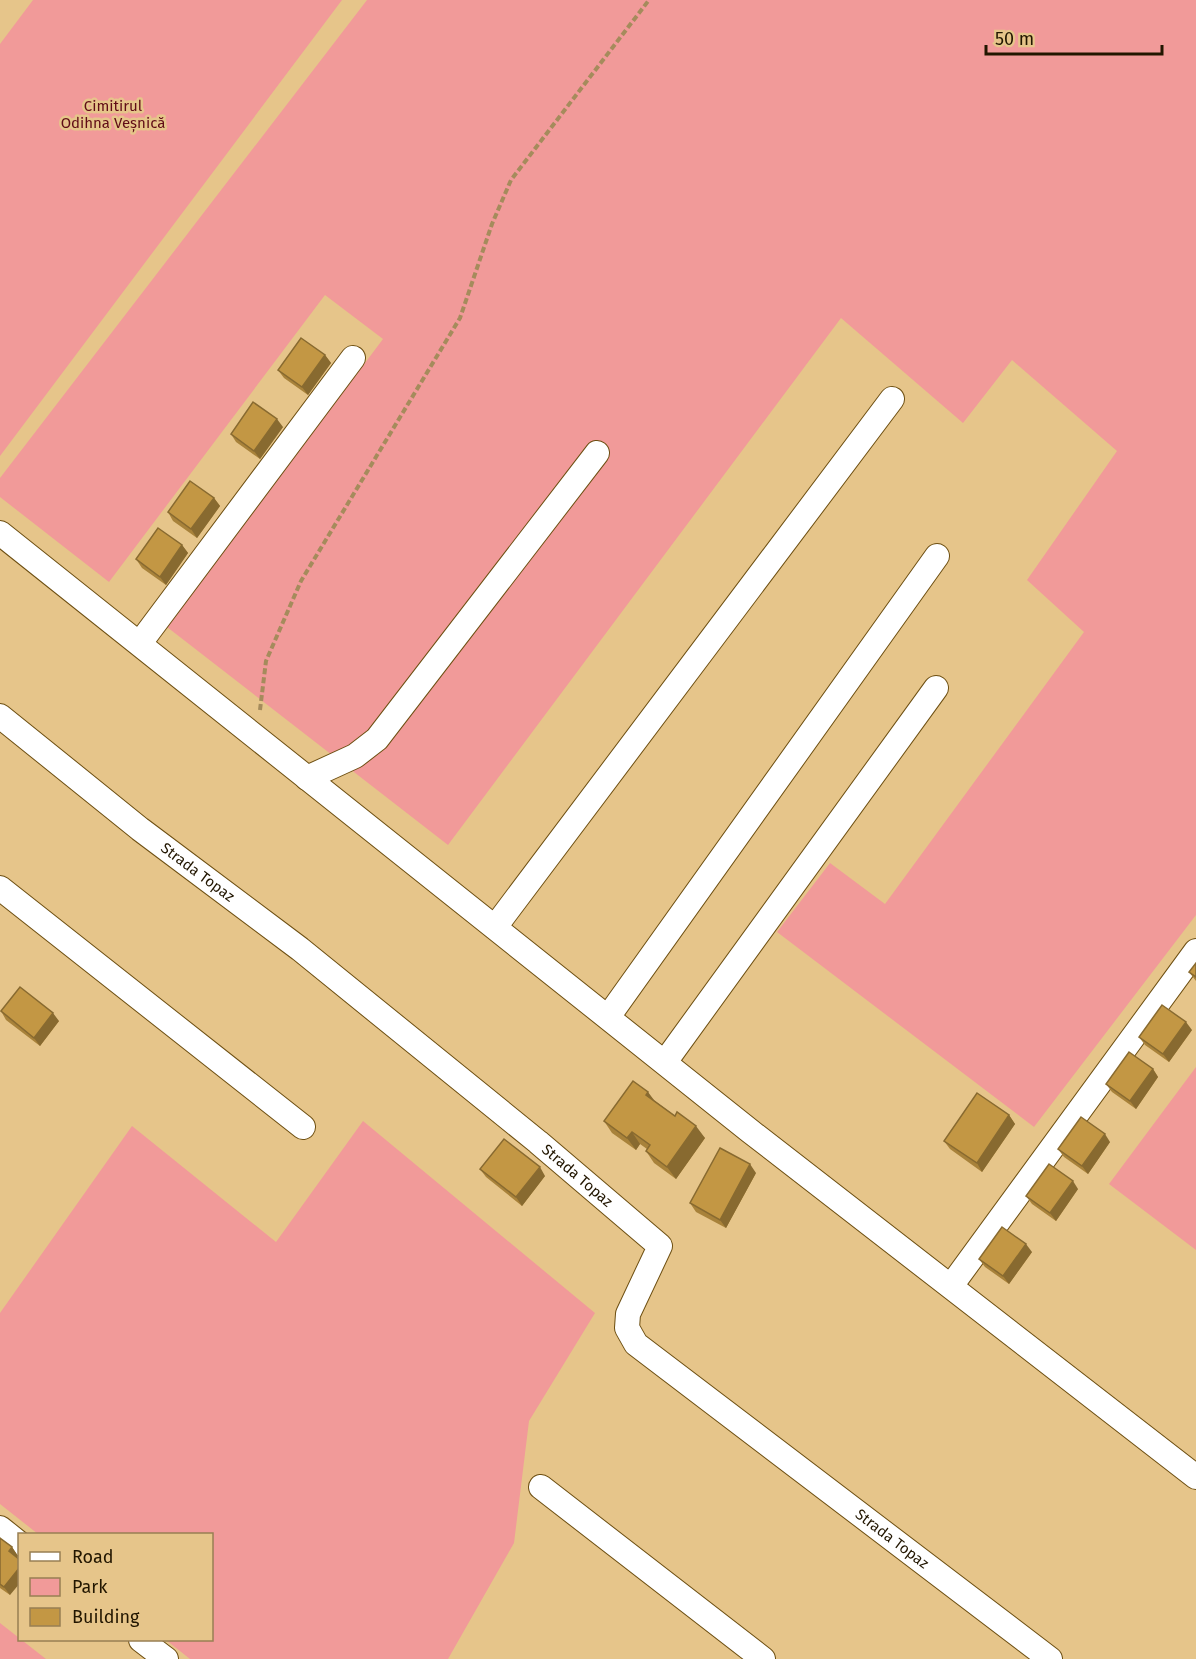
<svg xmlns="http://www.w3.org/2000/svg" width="1196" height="1659" viewBox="0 0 1196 1659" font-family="'Fira Sans',sans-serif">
<rect width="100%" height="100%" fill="#e6c58a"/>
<path fill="#f19a99" d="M33 0H342L0 456V44Z
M367 0H1196V915L1034 1127 777 932 830 863 885 904 1084 632 1027 580 1117 451 1012 360 963 423 841 318 448 845 167 627 383 339 325 295 109 582 0 497V478Z
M1196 1067V1250L1109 1184Z
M363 1121 595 1313 529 1421 514 1543 448 1659H190L166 1640H212V1534H38L0 1504V1313L132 1126 276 1242Z
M0 1623 46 1659H0Z"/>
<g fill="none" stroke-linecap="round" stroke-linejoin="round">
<g stroke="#6d4f12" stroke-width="26">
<g id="minor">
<path d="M0 533 750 1131 1196 1477"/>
<path d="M140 643 353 358"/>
<path id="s1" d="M0 716 140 829 300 949 538 1142 660 1246 628 1314 627 1328 636 1344 1050 1659"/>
<path d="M307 778 355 756 377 739 597 453"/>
<path d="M0 888 303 1127"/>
<path d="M495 927 892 399"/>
<path d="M608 1017 937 556"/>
<path d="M665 1062 936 688"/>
<path d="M951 1286 1196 951"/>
<path d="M541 1487 763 1659"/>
<path d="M0 1528 20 1544"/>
<path d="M141 1640 166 1659"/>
</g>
</g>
<path stroke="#a58b5c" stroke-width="4" stroke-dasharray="6 3" stroke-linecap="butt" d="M260 710 266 661 301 581 460 318 492 224 511 180 649 0"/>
<use href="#minor" stroke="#fff" stroke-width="24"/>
</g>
<path fill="#a8823a" d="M325 355 331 363 308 395 284 378 278 370Z
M283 427 260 459 236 442 231 434Z
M214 498 220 506 197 538 173 521 168 512Z
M182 545 188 553 166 585 142 568 136 559Z
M1196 963V981L1189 972Z
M1 1011 59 1021 40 1046 6 1020Z
M1192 1030 1169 1062 1145 1045 1139 1037Z
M1153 1069 1158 1077 1136 1109 1112 1092 1106 1084Z
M655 1101 705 1138 676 1179 654 1163 646 1151 647 1149 640 1144 636 1150 612 1133 604 1121Z
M1009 1115 1015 1124 982 1172 950 1149 944 1141Z
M1110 1142 1088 1174 1064 1157 1058 1149Z
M480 1169 545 1176 522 1206 486 1177Z
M756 1173 726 1228 696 1212 690 1203Z
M1078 1189 1056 1221 1032 1204 1026 1196Z
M1032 1252 1009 1284 985 1267 979 1259Z
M0 1538 12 1547 18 1556 17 1557 10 1595 0 1588Z"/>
<path fill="#886a30" d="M325 355 331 363 308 395 302 387Z
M277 419 283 427 260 459 254 451Z
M214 498 220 506 197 538 191 529Z
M182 545 188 553 166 585 160 577Z
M53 1013 59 1021 40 1046 34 1038Z
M1186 1022 1192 1030 1169 1062 1163 1054Z
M1153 1069 1158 1077 1136 1109 1130 1101Z
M648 1092 657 1104 646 1095Z
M1009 1115 1015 1124 982 1172 977 1163Z
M696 1126 705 1138 676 1179 667 1167Z
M632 1132 640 1144 636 1150 627 1138Z
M1105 1134 1110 1142 1088 1174 1082 1166Z
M750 1164 756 1173 726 1228 720 1220Z
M540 1167 545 1176 522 1206 516 1197Z
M1073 1181 1078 1189 1056 1221 1050 1213Z
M1026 1244 1032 1252 1009 1284 1003 1276Z
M12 1547 18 1556 15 1559 9 1551Z
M20 1567V1583L10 1595 4 1587Z"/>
<path fill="#c39744" stroke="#886a30" stroke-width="1.5" d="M301 338 325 355 302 387 278 370Z
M253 402 277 419 254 451 231 434Z
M190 481 214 498 191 529 168 512Z
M158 528 182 545 160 577 136 559Z
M1196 963V977L1189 972Z
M20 987 53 1013 34 1038 1 1011Z
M1162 1005 1186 1022 1163 1054 1139 1037Z
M1129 1052 1153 1069 1130 1101 1106 1084Z
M633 1081 648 1092 646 1095 675 1116 677 1112 696 1126 667 1167 646 1151 650 1145 632 1132 627 1138 604 1121Z
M977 1093 1009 1115 977 1163 944 1141Z
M1081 1117 1105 1134 1082 1166 1058 1149Z
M504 1139 540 1167 516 1197 480 1169Z
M720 1148 750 1164 720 1220 690 1203Z
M1049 1164 1073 1181 1050 1213 1026 1196Z
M1002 1227 1026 1244 1003 1276 979 1259Z
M0 1538 12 1547 9 1551 20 1560V1567L4 1587 0 1584Z"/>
<g text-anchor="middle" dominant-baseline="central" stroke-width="5" stroke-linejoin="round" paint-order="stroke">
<g font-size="15" fill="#600c17" stroke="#e6c58a">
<text x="113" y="106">Cimitirul<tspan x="113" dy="17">Odihna Veșnică</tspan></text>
</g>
<g font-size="15" fill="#221600" stroke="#e6c58a">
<text stroke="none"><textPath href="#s1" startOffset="252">Strada Topaz</textPath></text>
<text stroke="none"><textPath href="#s1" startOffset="738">Strada Topaz</textPath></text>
<text stroke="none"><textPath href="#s1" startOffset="1276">Strada Topaz</textPath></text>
</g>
</g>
<rect x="18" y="1533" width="195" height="108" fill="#e6c58a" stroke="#987f53" stroke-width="1.5"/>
<rect x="30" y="1552" width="30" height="9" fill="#ffffff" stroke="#987f53" stroke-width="1.5"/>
<text x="72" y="1563" font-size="18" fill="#221600">Road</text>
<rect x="30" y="1578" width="30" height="18" fill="#f19a99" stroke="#987f53" stroke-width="1.5"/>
<text x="72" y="1593" font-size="18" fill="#221600">Park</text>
<rect x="30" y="1608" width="30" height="18" fill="#c39744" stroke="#987f53" stroke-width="1.5"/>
<text x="72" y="1623" font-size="18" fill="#221600">Building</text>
<path d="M986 45v9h176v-9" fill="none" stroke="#221600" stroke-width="3"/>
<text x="995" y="45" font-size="18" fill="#221600" stroke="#e6c58a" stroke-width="4.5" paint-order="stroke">50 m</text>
</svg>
